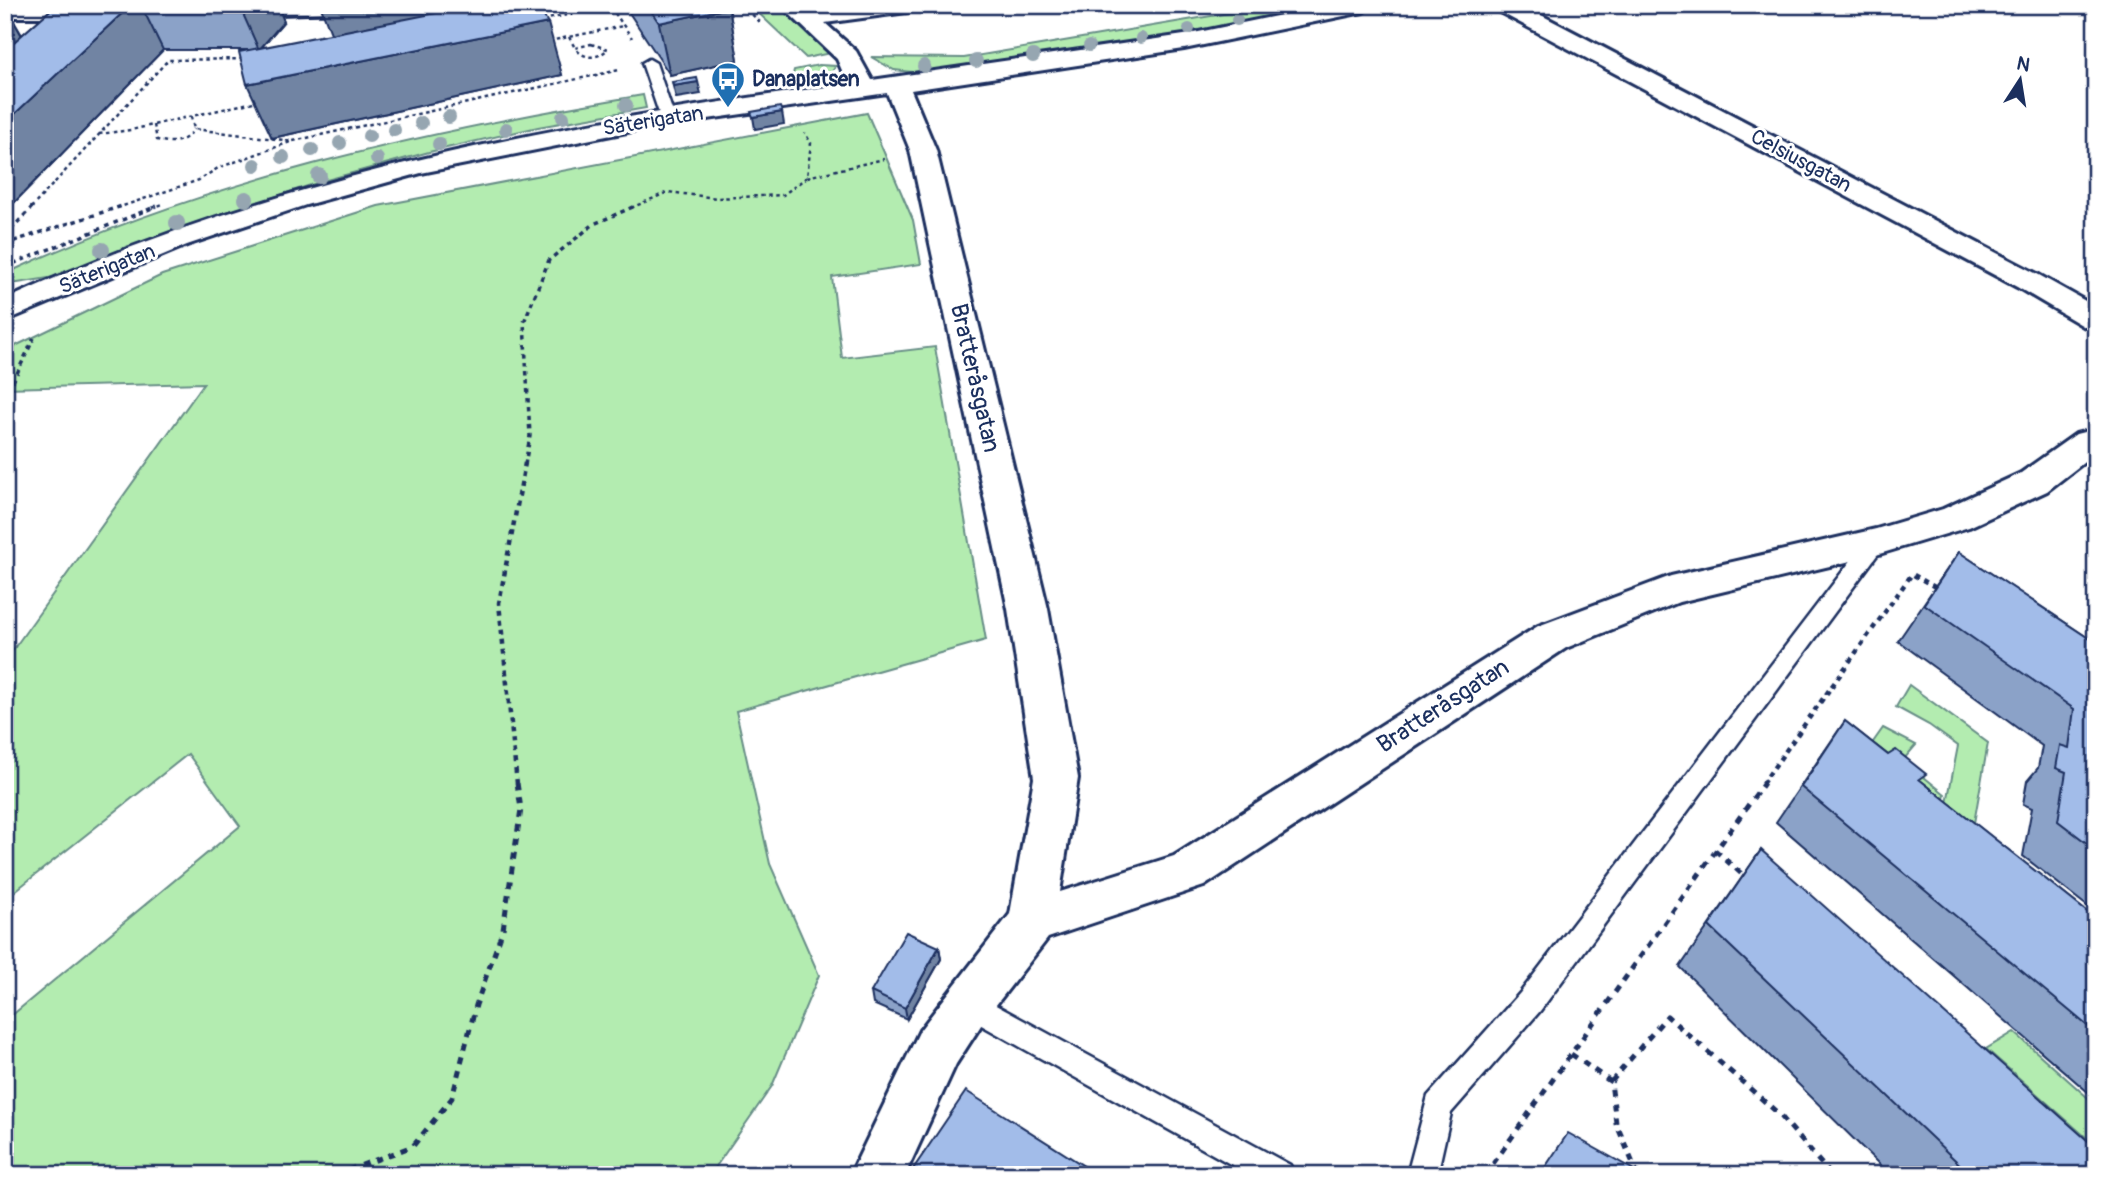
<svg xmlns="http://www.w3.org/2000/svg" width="2101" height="1180" viewBox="0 0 2101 1180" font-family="Pangolin,sans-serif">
<rect width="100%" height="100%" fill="#fff"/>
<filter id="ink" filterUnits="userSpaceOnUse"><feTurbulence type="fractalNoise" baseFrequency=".0143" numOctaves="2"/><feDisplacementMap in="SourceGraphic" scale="14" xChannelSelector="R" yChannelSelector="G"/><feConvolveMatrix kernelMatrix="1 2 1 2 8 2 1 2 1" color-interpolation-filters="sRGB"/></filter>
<g filter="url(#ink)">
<path fill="#b3ecb0" stroke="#678e87" stroke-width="2" d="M750 5H779L831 53 806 58Z
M1276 5H1331L1179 37 1000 64 912 72 894 70 871 57 964 58Z
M819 65 836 66 827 78 800 86 791 82 794 70Z
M643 95 646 108 538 127 429 152 323 181 195 223 61 276 5 285V274C205 180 426 131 643 95Z
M867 113 913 220 921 264 832 277 842 358 935 347 986 640 736 711 770 864 819 975 772 1086 710 1175H5V1021L240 826 188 754 5 899V661L204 383 5 388V351L162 275 378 206Z
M1909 685 1988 743 1974 823 1946 808 1958 746 1929 725 1896 707Z
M1883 728 1916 745 1903 760 1945 794 1942 804 1871 745Z
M2014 1032 2096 1105V1146L1986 1049Z"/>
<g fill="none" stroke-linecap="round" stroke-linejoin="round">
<g stroke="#1b2f5e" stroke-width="5">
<path id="lane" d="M649 59 656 63 675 119 673 122 661 119 642 63Z
M1876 535 1886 542 1883 547 1540 1011 1451 1113 1437 1175H1407L1428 1096 1520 993 1869 537Z
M968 990 1290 1165 1295 1175H1250L958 1012 955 1003 958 994Z"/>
</g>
<g stroke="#1b2f5e" stroke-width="6">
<path id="street" d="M5 5H110L114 10 110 15 102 17H5Z
M217 5H346L335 12 226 16 218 14 214 9Z
M780 5H805L812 11 856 5H918L907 12 825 23 856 51 872 80 1184 35 1330 5H1374L1363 12 1184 49 911 90 936 150 1048 609 1078 778 1060 892 1174 856 1538 626 1671 576 1876 529 1943 509 2021 473 2076 434 2096 429V453L2047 491 1969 527 1876 555 1679 602 1566 648 1204 886 1048 938 985 1019 956 1064 905 1175H850L920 1030 1010 914 1034 778 1008 609 910 150 887 93 652 127 421 173 306 205 187 245 5 321V300C278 175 553 123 848 84L837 59Z
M1493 5H1522L2039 275 2096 307V329L2085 327 2017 287 1496 10Z"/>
</g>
<path stroke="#1b2f5e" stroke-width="2.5" stroke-dasharray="3.5 3.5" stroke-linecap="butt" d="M742 5 760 22
M543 20 610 6 632 38
M569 37 575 48
M549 41 623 26
M591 44 608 49C597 59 585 60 575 48Z
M191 117 194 129 292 141
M154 125 157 140C172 144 185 143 194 129
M99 134 131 130 258 101
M807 177 884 159
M31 208 168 60 246 59
M117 208 199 180 218 168 293 141 619 70
M152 208 163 204
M631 208 668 192 717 198 783 195 807 177 811 143 805 133"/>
<path stroke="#1b2f5e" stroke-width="3.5" stroke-dasharray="4.5 4.5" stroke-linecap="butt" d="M5 236 33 206
M5 244 122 206
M5 267 157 206
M5 398 34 338
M525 465 530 436 524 322 549 260 594 224 635 206"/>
<path stroke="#1b2f5e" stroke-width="4.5" stroke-dasharray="5 5" stroke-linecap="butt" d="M517 784 499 603 525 463
M1762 784 1912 574 1940 590"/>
<path stroke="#1b2f5e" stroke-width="5" stroke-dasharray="7 7" stroke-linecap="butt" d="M1715 850 1746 878
M1571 1054 1611 1082
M335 1175 413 1146 452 1098 476 1005 503 929 521 809 517 783
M1485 1175 1764 783
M1638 1175 1616 1123 1611 1082 1667 1016 1779 1114 1831 1175"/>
<use href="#lane" fill="#fff" fill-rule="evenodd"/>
<use href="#street" fill="#fff" fill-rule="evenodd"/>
</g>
<g fill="#96a6b1">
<circle cx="1237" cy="20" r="6"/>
<circle cx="1189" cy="29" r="6"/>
<circle cx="1141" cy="38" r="6"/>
<circle cx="1089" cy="46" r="6"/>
<circle cx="1033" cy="56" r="7"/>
<circle cx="976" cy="61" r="7"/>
<circle cx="924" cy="66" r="7"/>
<circle cx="725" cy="84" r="7"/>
<circle cx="626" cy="105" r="7"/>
<circle cx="449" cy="117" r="7"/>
<circle cx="563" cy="117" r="7"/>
<circle cx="421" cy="123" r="7"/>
<circle cx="506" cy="129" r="7"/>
<circle cx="394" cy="130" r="7"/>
<circle cx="369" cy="136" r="7"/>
<circle cx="340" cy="143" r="7"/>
<circle cx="439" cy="144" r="7"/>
<circle cx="312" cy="150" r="7"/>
<circle cx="283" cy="157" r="7"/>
<circle cx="377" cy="159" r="7"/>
<circle cx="255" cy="165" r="7"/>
<circle cx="319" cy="176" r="8"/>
<circle cx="246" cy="199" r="8"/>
<circle cx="177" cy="223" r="8"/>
<circle cx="102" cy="250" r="8"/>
</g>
<path fill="#8ba2c8" stroke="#1b2f5e" stroke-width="2" d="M56 5H277L284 21 261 48 589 5 543 14 562 75 272 138 248 50H163L5 212V19L13 20 22 35Z
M624 5H727L729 8 738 60 670 75Z
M1959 552 2096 643V913L2023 856 2032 808 2023 804 2027 781 2038 768 2042 746 1898 641Z
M1845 721 2096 919V1099L1776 822Z
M1761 850 2096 1175H1890L1680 967Z
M939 947 941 959 907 1019 873 1004 871 992Z"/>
<path fill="#7184a3" stroke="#1b2f5e" stroke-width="2" d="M131 5H141L163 50 5 212V123Z
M239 5H277L284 21 259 50Z
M320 5H589L339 54Z
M729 8 738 60 670 75 659 23Z
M13 20 26 43 5 55V24Z
M548 23 562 75 272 138 247 84Z
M698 82 701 94 676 98 673 86Z
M782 112 784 124 755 129 753 117Z
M939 947 941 959 907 1019 905 1008Z"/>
<path fill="#a2bce9" stroke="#1b2f5e" stroke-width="2" d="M56 5H131L5 123V50Z
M477 5H537L548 23 247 84 239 52Z
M647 5H727L729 8 659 23Z
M5 19 13 20 5 24Z
M697 78 698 82 673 86 672 82Z
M780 107 782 112 753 117 751 112Z
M1959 552 2096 643V850L2058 821 2066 772 2056 768 2060 745 2069 748 2074 709 1924 604Z
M1845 721 1888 755 1896 750 1926 774 1919 779 2096 919V1033L1801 787Z
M1761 850 2096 1148V1175H1971L1709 926Z
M906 932 939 947 905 1008 871 992Z
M966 1091 1098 1175H909Z
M1568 1133 1643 1175H1540Z"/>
</g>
<defs>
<g id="bus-pin" transform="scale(1.75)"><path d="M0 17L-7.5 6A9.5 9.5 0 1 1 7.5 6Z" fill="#1f6fb2" stroke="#fff"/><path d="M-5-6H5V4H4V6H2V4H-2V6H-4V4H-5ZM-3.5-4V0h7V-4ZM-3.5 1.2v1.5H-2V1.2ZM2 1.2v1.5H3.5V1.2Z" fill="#fff"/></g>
</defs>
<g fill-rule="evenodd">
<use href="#bus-pin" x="728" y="79"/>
</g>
<g text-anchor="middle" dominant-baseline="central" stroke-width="6" stroke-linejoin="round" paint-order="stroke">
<g font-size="21" font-weight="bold" fill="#1b2f5e" stroke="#fff" text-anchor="start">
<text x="752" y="79">Danaplatsen</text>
</g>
<g font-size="21" fill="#1b2f5e" stroke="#fff">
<text transform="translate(653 121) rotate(-9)">Säterigatan</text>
<text transform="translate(1801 161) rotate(28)">Celsiusgatan</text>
<text transform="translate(107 269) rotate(-22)">Säterigatan</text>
</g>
<g font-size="24" fill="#1b2f5e" stroke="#fff">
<text transform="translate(975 378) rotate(77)">Bratteråsgatan</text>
<text transform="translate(1443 706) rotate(-33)">Bratteråsgatan</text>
</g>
</g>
<rect width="2101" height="1180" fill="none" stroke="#fff" stroke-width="28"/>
<rect x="14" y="14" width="2073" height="1152" fill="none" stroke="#1b2f5e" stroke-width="2.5" filter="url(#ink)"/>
<g transform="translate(2020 80) rotate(12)" stroke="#ffffff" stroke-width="5" paint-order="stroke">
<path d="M0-5L12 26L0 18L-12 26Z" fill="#1b2f5e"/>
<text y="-10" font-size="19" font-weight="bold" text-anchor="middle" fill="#1b2f5e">N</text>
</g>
</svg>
